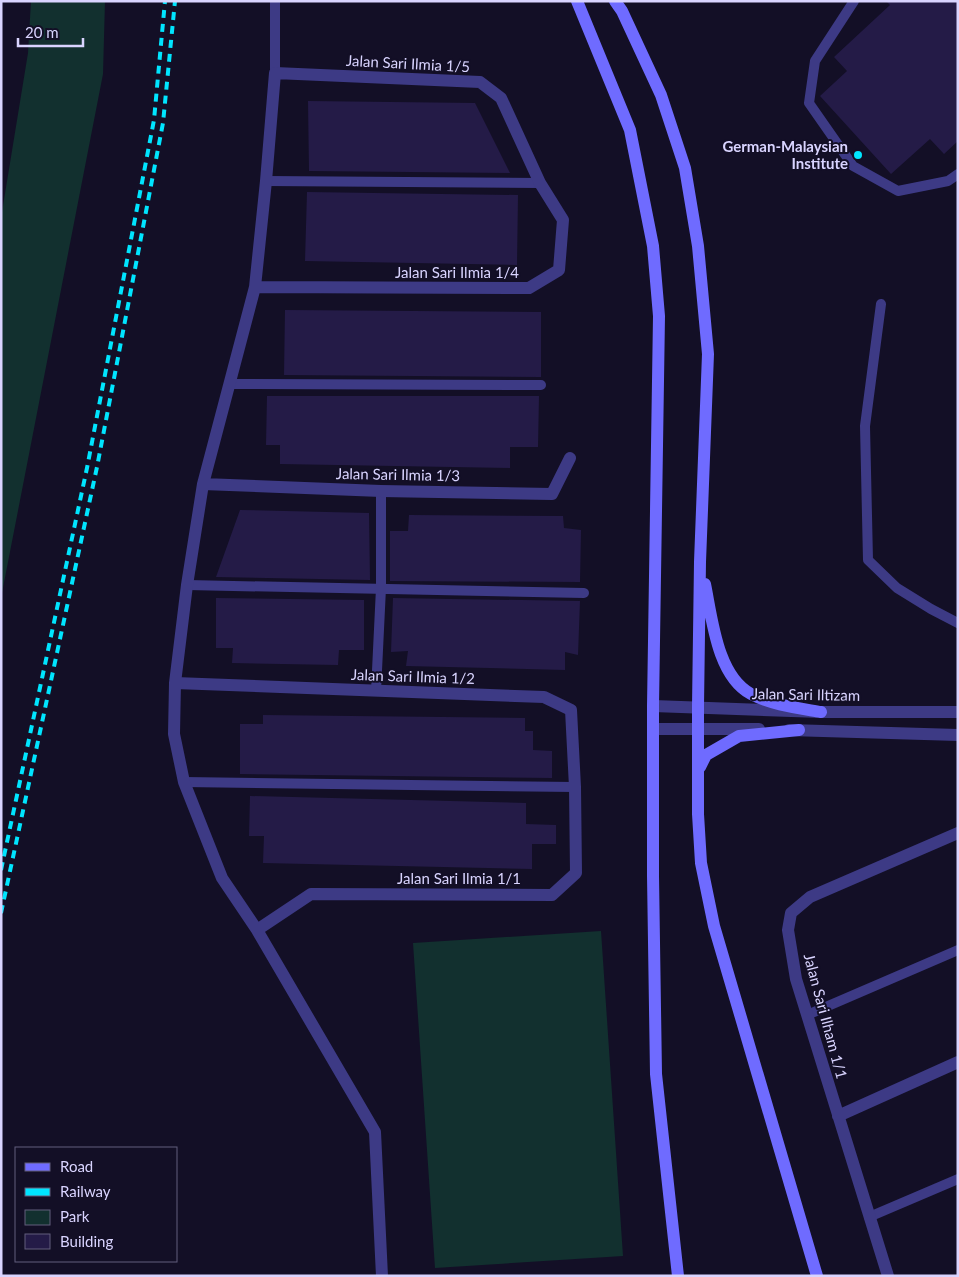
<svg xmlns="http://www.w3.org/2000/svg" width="959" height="1277" viewBox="0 0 959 1277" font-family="Lato,sans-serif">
<rect width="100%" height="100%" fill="#130f26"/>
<path fill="#12302f" d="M31 1H105L103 74 1 598V218L28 53Z
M601 931 623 1256 435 1268 413 943Z"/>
<path fill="#241b47" d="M886 1H958V141L944 154 930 139 891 174 820 96 847 71 834 57 890 5Z
M308 101 475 103 510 173 309 171Z
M307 192 518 195 517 265 305 261Z
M285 310 541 312V377L284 375Z
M267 396H539L538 447H510V468L280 464V445H266Z
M240 510 369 513 370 580 216 577Z
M409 515 563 516 564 528 581 530 580 582 390 581V531H408Z
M216 598 364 600V650H339L338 665 232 663 233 648H216Z
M393 598 580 601 578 655 565 652V670L406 666 408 651 391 652Z
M263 715 525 718V731H533V750L552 751V778L240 774V724H263Z
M250 796 526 803V824L556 825V844H532V869L263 863 264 836H249Z"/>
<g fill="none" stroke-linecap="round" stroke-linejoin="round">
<path stroke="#3d3a85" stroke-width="10" d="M854 1 815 61 809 103 853 166 898 191 948 181 958 174
M275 73V1
M266 181 540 183
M881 304 865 426 868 560 897 588 931 609 958 623
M229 384 541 385
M187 585 584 593
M376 691 381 588V491
M184 782 575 787
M807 1015 958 950
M869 1217 958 1179"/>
<path stroke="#3d3a85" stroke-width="12" d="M255 287 529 288 559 270 563 220 540 183 501 98 480 82 275 73 266 181 255 287 203 484 187 585 175 683 174 734 184 782 222 878 257 930 375 1132 382 1276
M203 484 381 491 552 494 570 458
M175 683 544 697 571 710 575 787 576 873 552 895 311 894 257 930
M653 706 821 712H958
M654 729H759
M789 730 958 735
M838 1116 958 1062
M888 1276 796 979 788 930 791 913 810 897 958 833"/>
<path stroke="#6f6bff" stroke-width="12" d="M577 1 630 130 653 246 659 316 653 706V876L656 1074 678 1276
M615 1 622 11 661 95 685 168 698 246 708 354 700 562 698 706V814L701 863 714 926 817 1276
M705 584C712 618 717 676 751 694 772 705 798 708 821 712
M700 767 706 755 739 736 799 730"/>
<path stroke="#00e5ff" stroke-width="4" stroke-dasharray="8 6" stroke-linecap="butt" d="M1 870 87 468 154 120 165 1
M1 913 97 467 163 123 175 1"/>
</g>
<circle fill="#00e5ff" stroke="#130f26" stroke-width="2" cx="858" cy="155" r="5"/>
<g text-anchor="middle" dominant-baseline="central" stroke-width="4" stroke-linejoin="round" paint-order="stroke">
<g font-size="15" fill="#d9d4ff" stroke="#130f26">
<text transform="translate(408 63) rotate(3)">Jalan Sari Ilmia 1/5</text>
<text x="457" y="272">Jalan Sari Ilmia 1/4</text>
<text transform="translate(398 474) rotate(1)">Jalan Sari Ilmia 1/3</text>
<text transform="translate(413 676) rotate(2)">Jalan Sari Ilmia 1/2</text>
<text transform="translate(806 694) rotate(1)">Jalan Sari Iltizam</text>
<text x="459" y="878">Jalan Sari Ilmia 1/1</text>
<text transform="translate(826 1016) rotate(75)">Jalan Sari Ilham 1/1</text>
</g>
<g font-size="15" font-weight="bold" fill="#d9d4ff" stroke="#130f26" text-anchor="end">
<text x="848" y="146">German-Malaysian<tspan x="848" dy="17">Institute</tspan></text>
</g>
</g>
<rect width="959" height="1277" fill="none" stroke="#d9d4ff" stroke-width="5"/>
<rect x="15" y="1147" width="162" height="115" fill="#130f26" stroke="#625e7d"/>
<rect x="25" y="1163" width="25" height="8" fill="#6f6bff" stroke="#625e7d"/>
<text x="60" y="1172" font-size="15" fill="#d9d4ff">Road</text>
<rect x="25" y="1188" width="25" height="8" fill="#00e5ff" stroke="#625e7d"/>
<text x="60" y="1197" font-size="15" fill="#d9d4ff">Railway</text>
<rect x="25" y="1210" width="25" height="15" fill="#12302f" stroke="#625e7d"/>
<text x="60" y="1222" font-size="15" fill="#d9d4ff">Park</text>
<rect x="25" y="1234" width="25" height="15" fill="#241b47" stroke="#625e7d"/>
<text x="60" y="1247" font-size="15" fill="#d9d4ff">Building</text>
<path d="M18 38v8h65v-8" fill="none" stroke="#d9d4ff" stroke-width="2.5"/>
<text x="25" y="38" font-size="15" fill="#d9d4ff" stroke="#130f26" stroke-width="4" paint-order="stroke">20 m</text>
</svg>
